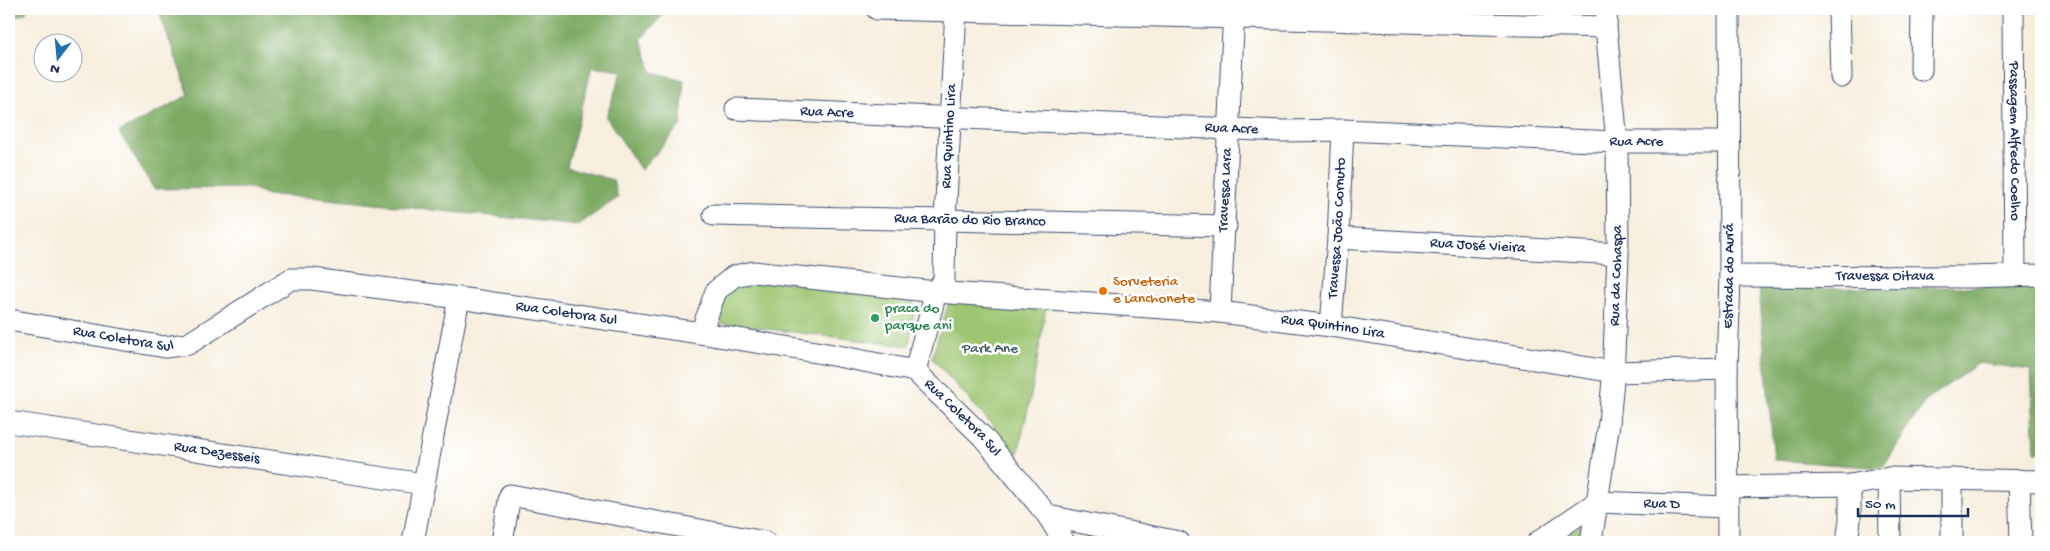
<svg xmlns="http://www.w3.org/2000/svg" width="2050" height="551" viewBox="0 0 2050 551" font-family="'Gochi Hand',sans-serif">
<rect width="100%" height="100%" fill="#fff"/>
<filter id="ink" filterUnits="userSpaceOnUse"><feTurbulence type="fractalNoise" baseFrequency=".02" numOctaves="2"/><feDisplacementMap in="SourceGraphic" scale="10" xChannelSelector="R" yChannelSelector="G"/><feConvolveMatrix kernelMatrix="1 2 1 2 8 2 1 2 1" color-interpolation-filters="sRGB"/></filter>
<filter id="wash" filterUnits="userSpaceOnUse"><feTurbulence type="fractalNoise" baseFrequency=".0096" numOctaves="4" result="noise"/><feDisplacementMap in="SourceGraphic" scale="20" xChannelSelector="R" yChannelSelector="G"/><feGaussianBlur stdDeviation="1.12" result="paint"/><feColorMatrix in="noise" values="0 0 0 0 0 0 0 0 0 0 0 0 0 0 0 0 0 1.4 0 .05"/><feComposite in="paint" operator="in"/></filter>
<g filter="url(#wash)">
<rect width="100%" height="100%" fill="#f7eedd"/>
<path fill="#9ec672" stroke="#5c7a68" d="M749 278 908 296 915 306 909 346 718 323 723 300 731 284Z
M951 295 1046 307 1032 390 1018 454 932 358Z
M1585 523 1583 542H1553Z"/>
<path fill="#7eab64" stroke="#4c6d61" d="M9 9H27L26 13 9 19Z
M158 9H668L641 39 652 72 684 80 681 125 641 170 606 117 622 71 592 67 567 167 613 180 618 198 578 225 308 197 268 195 251 188 154 189 119 132 189 95Z
M2041 286V452H2035L2031 370 1979 363 1925 401 1883 468 1774 460 1759 289Z"/>
</g>
<g filter="url(#ink)">
<g fill="none" stroke-linecap="round" stroke-linejoin="round">
<g stroke="#3c4c71" stroke-width="23">
<g id="minor">
<path d="M877 9 1606 27"/>
<path d="M1839 9 1841 77"/>
<path id="s1" d="M2013 9 2015 275"/>
<path d="M1921 70 1922 9"/>
<path id="s2" d="M736 109 1283 131 1343 130 1617 142H1728"/>
<path id="s3" d="M714 215 1226 226"/>
<path id="s4" d="M1338 238 1618 254"/>
<path id="s5" d="M1730 276 1969 277 2041 275"/>
<path id="s6" d="M1220 312 1234 9"/>
<path id="s7" d="M9 320 165 347 188 344 291 279H312L466 299 707 334 822 353 915 371 983 437 1048 516 1064 542"/>
<path id="s8" d="M1331 326 1338 238 1343 130"/>
<path id="s9" d="M701 333 716 291 734 276 754 272 936 292 1220 312 1331 326 1614 372 1727 369"/>
<path id="s10" d="M915 371 936 292 944 280 945 220 956 9"/>
<path id="s11" d="M9 422 424 484"/>
<path d="M1889 478 1890 542"/>
<path d="M1952 479V542"/>
<path d="M2019 480 2021 542"/>
<path d="M1729 487 1850 485 1889 478 2041 481"/>
<path d="M1048 516 1179 542"/>
<path d="M413 542 459 298"/>
<path d="M502 542 510 495 765 542"/>
<path id="s12" d="M1538 542 1597 502 1727 507"/>
<path id="s13" d="M1591 542 1609 423 1613 380 1618 254 1617 142 1606 27 1607 9"/>
<path id="s14" d="M1728 542 1727 369 1730 276 1729 9"/>
<path d="M1847 542 1850 520V485"/>
</g>
</g>
<use href="#minor" stroke="#fff" stroke-width="21"/>
</g>
</g>
<circle fill="#e8710a" stroke="#fff" stroke-width="2" cx="1103" cy="291" r="5"/>
<circle fill="#2e9e5b" stroke="#fff" stroke-width="2" cx="875" cy="318" r="5"/>
<g text-anchor="middle" dominant-baseline="central" stroke-width="5" stroke-linejoin="round" paint-order="stroke">
<g font-size="15" fill="#1b2f5e" stroke="#fff">
<text stroke="none"><textPath href="#s2" startOffset="91">Rua Acre</textPath></text>
<text stroke="none"><textPath href="#s2" startOffset="496">Rua Acre</textPath></text>
<text stroke="none"><textPath href="#s10" startOffset="240">Rua Quintino Lira</textPath></text>
<text stroke="none"><textPath href="#s2" startOffset="901">Rua Acre</textPath></text>
<text stroke="none"><textPath href="#s1" startOffset="132">Passagem Alfredo Coelho</textPath></text>
<text stroke="none"><textPath href="#s6" startOffset="122">Travessa Lara</textPath></text>
<text stroke="none"><textPath href="#s3" startOffset="256">Rua Barão do Rio Branco</textPath></text>
<text stroke="none"><textPath href="#s8" startOffset="98">Travessa João Cornuto</textPath></text>
<text stroke="none"><textPath href="#s4" startOffset="140">Rua José Vieira</textPath></text>
<text stroke="none"><textPath href="#s13" startOffset="268">Rua da Cohaspa</textPath></text>
<text stroke="none"><textPath href="#s14" startOffset="266">Estrada do Aurá</textPath></text>
<text stroke="none"><textPath href="#s5" startOffset="155">Travessa Oitava</textPath></text>
<text stroke="none"><textPath href="#s7" startOffset="581">Rua Coletora Sul</textPath></text>
<text stroke="none"><textPath href="#s9" startOffset="670">Rua Quintino Lira</textPath></text>
<text stroke="none"><textPath href="#s7" startOffset="116">Rua Coletora Sul</textPath></text>
<text stroke="none"><textPath href="#s7" startOffset="1001">Rua Coletora Sul</textPath></text>
<text stroke="none"><textPath href="#s11" startOffset="210">Rua Dezesseis</textPath></text>
<text stroke="none"><textPath href="#s12" startOffset="136">Rua D</textPath></text>
</g>
<g font-size="15" fill="#c56008" stroke="#fff" text-anchor="start">
<text x="1113" y="282">Sorveteria<tspan x="1113" dy="17">e Lanchonete</tspan></text>
</g>
<g font-size="15" fill="#27864d" stroke="#fff" text-anchor="start">
<text x="885" y="309">praca do<tspan x="885" dy="17">parque ani</tspan></text>
</g>
<g font-size="15" fill="#425c64" stroke="#fff">
<text x="990" y="349">Park Ane</text>
</g>
</g>
<rect width="2050" height="551" fill="none" stroke="#fff" stroke-width="30"/>
<g transform="translate(58 58) rotate(196)"><circle r="24" fill="#ffffff" stroke="#a4acbf"/>
<path d="M0-4L9 19L0 12L-9 19Z" fill="#1f6fb2"/>
<text y="-8" font-size="14" font-weight="bold" text-anchor="middle" fill="#1b2f5e">N</text>
</g>
<path d="M1858 508v8h110v-8" fill="none" stroke="#1b2f5e" stroke-width="2.5"/>
<text x="1865" y="508" font-size="15" fill="#1b2f5e" stroke="#ffffff" stroke-width="4" paint-order="stroke">50 m</text>
</svg>
